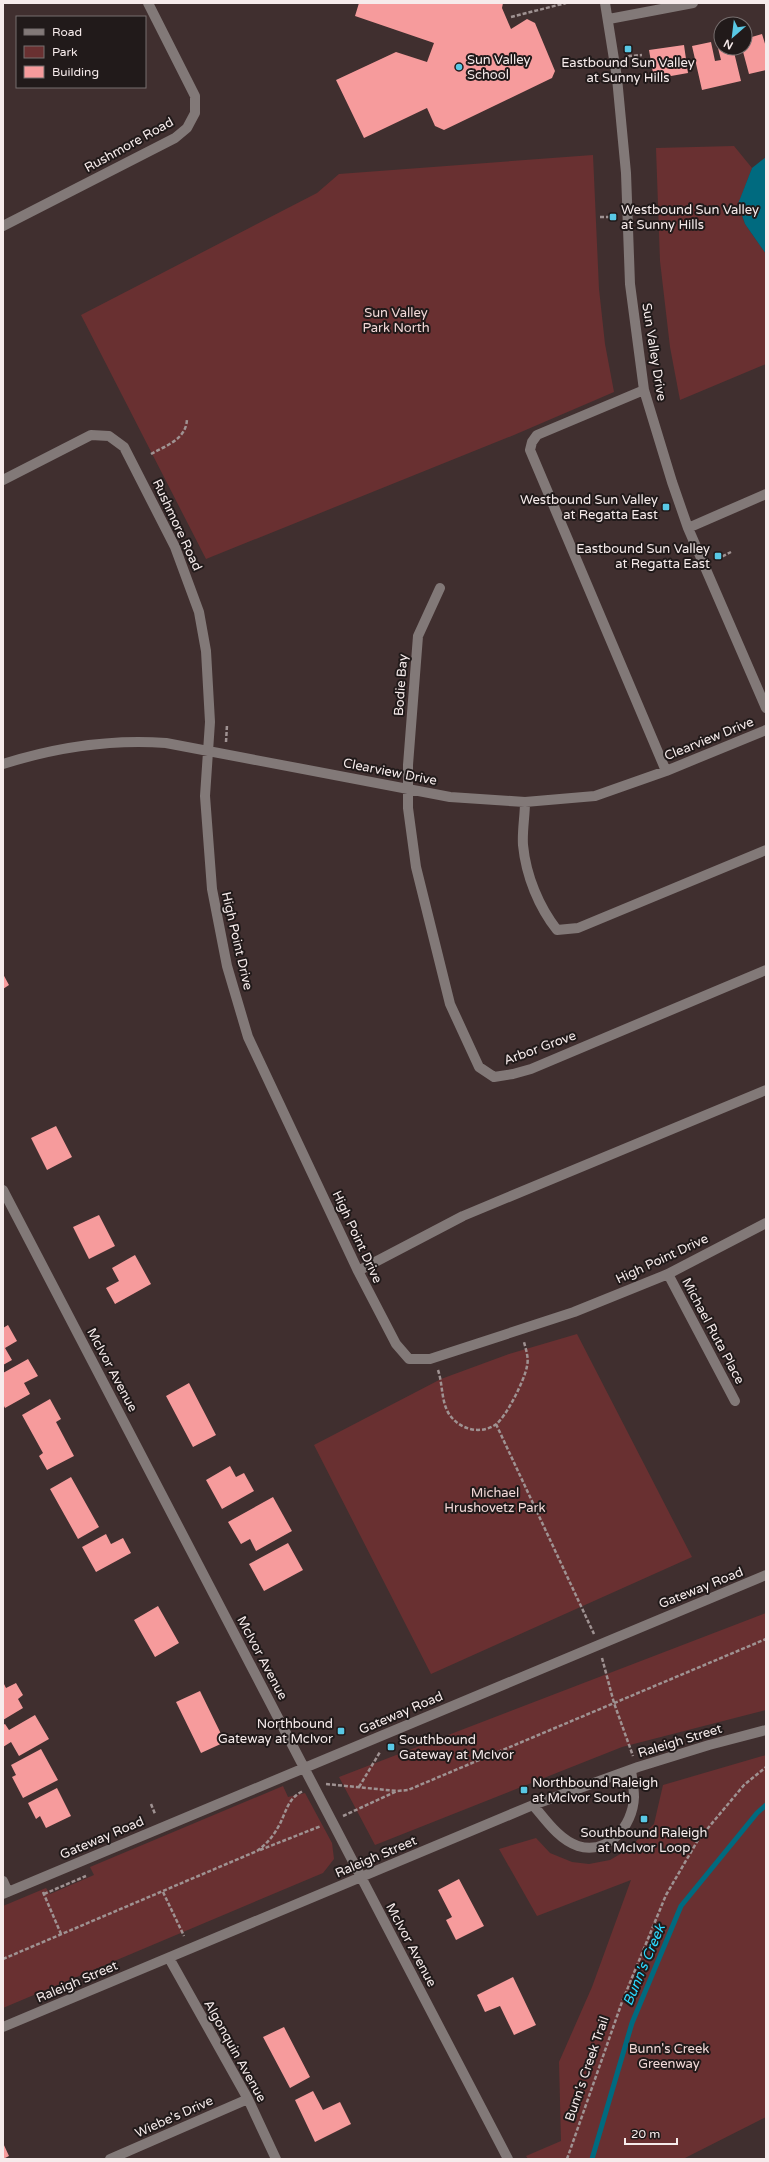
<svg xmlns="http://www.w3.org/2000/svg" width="769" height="2162" viewBox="0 0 769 2162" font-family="'Varela Round',sans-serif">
<rect width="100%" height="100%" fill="#402f2f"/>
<path fill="#693031" d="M734 146 752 168 738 205 745 224 766 254V364L680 400 670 347 660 261 656 148Z
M593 155 599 289 605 344 614 392 514 435 206 559 81 315 317 193 339 174Z
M577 1334 692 1557 431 1674 314 1445 441 1379 509 1354Z
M766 1613V1710L622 1747 375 1845 339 1777Z
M766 1755V2117L683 2159H528L526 2156 561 2141 559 2062 592 1987 631 1880 537 1916 499 1849 536 1838 550 1853 572 1862 589 1864 610 1860 627 1850 654 1824 663 1785Z
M283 1786 288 1797 305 1793 332 1843 334 1859 323 1873 3 2008V1906L46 1888 50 1894 94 1875 90 1867Z"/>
<path fill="#006a7f" d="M766 157V254L745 224 738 204 752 168Z"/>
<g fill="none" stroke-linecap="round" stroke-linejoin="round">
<path stroke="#006a7f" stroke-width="5" d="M592 2159 632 2023 681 1906 757 1813 766 1805"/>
</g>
<path fill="#f69b9c" d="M359 3H503L502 8 511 29 527 19 535 23 555 71 552 78 444 130 435 126 427 108 364 138 336 80 396 52 427 62 434 43 355 16Z
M762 34 766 47V70L749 74 742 48H745V39Z
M711 42 715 61 721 60 718 48H733L741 81 702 90 692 46Z
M684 45 688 73 654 79 649 50Z
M3 974 9 985 3 989Z
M56 1126 72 1157 47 1170 31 1138Z
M99 1215 115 1246 89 1259 73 1227Z
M135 1255 151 1284 115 1304 106 1288 119 1281 112 1268Z
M8 1325 17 1341 5 1348 12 1360 3 1365V1328Z
M28 1359 38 1376 24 1383 30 1394 5 1408 3 1404V1373Z
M189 1383 216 1435 193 1447 166 1396Z
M50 1399 61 1419 56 1422 74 1456 47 1470 39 1456 43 1453 22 1415Z
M230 1466 236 1477 244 1473 254 1491 222 1509 206 1480Z
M71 1477 99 1527 78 1539 50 1489Z
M273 1497 292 1531 256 1551 250 1539 241 1544 228 1522Z
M106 1534 111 1544 123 1538 131 1553 96 1572 82 1547Z
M288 1543 303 1570 264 1591 249 1564Z
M158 1606 179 1643 155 1657 134 1620Z
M3 1682 6 1688 16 1683 23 1695 18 1699 23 1708 3 1720Z
M200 1691 225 1742 201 1753 176 1702Z
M35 1715 49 1739 19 1756 11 1742 3 1747V1725L5 1724 9 1730Z
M41 1749 58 1780 23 1798 12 1777 16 1775 11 1765Z
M57 1788 71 1816 46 1828 40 1816 36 1819 28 1803Z
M459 1879 484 1926 456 1940 446 1920 452 1917 438 1890Z
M513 1977 536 2025 514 2035 500 2006 485 2012 477 1995Z
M284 2027 310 2077 290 2088 263 2037Z
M313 2091 323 2110 340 2102 351 2124 315 2142 295 2100Z
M3 2143 9 2156 3 2159Z"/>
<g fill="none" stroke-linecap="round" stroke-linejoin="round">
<path stroke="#9f9292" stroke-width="2.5" stroke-dasharray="4 2" stroke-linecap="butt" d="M511 17 566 3
M628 49 629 56 642 55
M600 217H613
M151 454C167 445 187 439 187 418
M718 556 719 558 731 552
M226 742 227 725
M438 1370C443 1385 441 1401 449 1414 459 1429 479 1435 495 1425 506 1418 525 1379 527 1366 529 1358 526 1350 524 1342
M496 1424 594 1634
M602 1658 614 1703 633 1756
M326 1784 397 1791 408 1790 766 1639
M359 1787 380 1752
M151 1804 155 1814
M343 1816 397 1791
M260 1850 321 1826
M43 1892 61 1934
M163 1892 184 1936
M44 1894 86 1876
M3 1959 257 1851C265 1845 272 1838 277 1829 286 1815 286 1799 303 1791
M567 2159 622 2002 666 1895 698 1840 744 1785 766 1767"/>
<path stroke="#827978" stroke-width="10" d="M605 3 617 78 626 173 630 284 644 390 672 482 688 528 766 708
M609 19 693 3
M3 226 175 138 187 128 195 113V96L148 3
M644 390 537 435 532 442 530 450 666 771
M3 480 91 435 109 436 124 447 175 547 199 612 206 651 210 722 205 796 212 889 227 966 248 1037 358 1271 396 1344 409 1359H430L574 1312 668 1274 766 1223
M688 528 766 494
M440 588 418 636 408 765V808L416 867 450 1004 479 1067 494 1077 513 1074 531 1069 766 970
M3 764C57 747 110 739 166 743L450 797 525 802 595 796 666 771 766 730
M525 802C525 816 522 831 523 845 526 876 539 907 557 930L578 928 766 850
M3 1190 508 2159
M358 1271 463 1216 766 1090
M668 1274 735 1401
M533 1805C545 1819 559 1840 578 1846 608 1855 633 1826 634 1797 634 1788 632 1778 631 1770
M3 1881 8 1892
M3 1894 766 1575
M169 1958 248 2099 276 2159
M3 2027 533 1805 638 1767 709 1745 766 1730
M110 2159 248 2099"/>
</g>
<g fill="#59c8e5" stroke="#211a1a" stroke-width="1.5">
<rect x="624" y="45" width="8" height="8" rx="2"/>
<circle cx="459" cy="67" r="4"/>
<rect x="609" y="213" width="8" height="8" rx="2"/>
<rect x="662" y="503" width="8" height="8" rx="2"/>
<rect x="714" y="552" width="8" height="8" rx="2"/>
<rect x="337" y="1727" width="8" height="8" rx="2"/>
<rect x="387" y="1743" width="8" height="8" rx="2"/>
<rect x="520" y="1786" width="8" height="8" rx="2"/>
<rect x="640" y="1815" width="8" height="8" rx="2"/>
</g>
<g text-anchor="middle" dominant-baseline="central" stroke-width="4" stroke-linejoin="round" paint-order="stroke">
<g font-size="13" fill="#f6ebeb" stroke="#211a1a" text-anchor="start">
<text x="467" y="60">Sun Valley<tspan x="467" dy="15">School</tspan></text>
<text x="628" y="63" text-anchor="middle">Eastbound Sun Valley<tspan x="628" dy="15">at Sunny Hills</tspan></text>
<text x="621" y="210">Westbound Sun Valley<tspan x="621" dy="15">at Sunny Hills</tspan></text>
<text x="658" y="500" text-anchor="end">Westbound Sun Valley<tspan x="658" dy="15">at Regatta East</tspan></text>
<text x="710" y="549" text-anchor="end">Eastbound Sun Valley<tspan x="710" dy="15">at Regatta East</tspan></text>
<text x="333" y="1724" text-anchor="end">Northbound<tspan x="333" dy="15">Gateway at McIvor</tspan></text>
<text x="399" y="1740">Southbound<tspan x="399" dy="15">Gateway at McIvor</tspan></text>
<text x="532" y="1783">Northbound Raleigh<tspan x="532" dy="15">at McIvor South</tspan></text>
<text x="644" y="1833" text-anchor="middle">Southbound Raleigh<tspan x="644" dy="15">at McIvor Loop</tspan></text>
</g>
<g font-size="13" fill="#f6ebeb" stroke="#211a1a">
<text transform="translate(129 145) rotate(-29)">Rushmore Road</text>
<text transform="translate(654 352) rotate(81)">Sun Valley Drive</text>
<text transform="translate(177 525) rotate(65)">Rushmore Road</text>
<text transform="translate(401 685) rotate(-86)">Bodie Bay</text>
<text transform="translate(709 739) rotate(-22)">Clearview Drive</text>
<text transform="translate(390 772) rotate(11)">Clearview Drive</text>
<text transform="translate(237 941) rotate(77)">High Point Drive</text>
<text transform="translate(540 1048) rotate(-20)">Arbor Grove</text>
<text transform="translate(357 1237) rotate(65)">High Point Drive</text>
<text transform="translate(662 1259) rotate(-25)">High Point Drive</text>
<text transform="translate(713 1331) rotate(62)">Michael Ruta Place</text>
<text transform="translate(112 1370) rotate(62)">McIvor Avenue</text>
<text transform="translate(701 1588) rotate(-22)">Gateway Road</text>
<text transform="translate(262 1658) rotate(62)">McIvor Avenue</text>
<text transform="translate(401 1713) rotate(-23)">Gateway Road</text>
<text transform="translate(680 1741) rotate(-17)">Raleigh Street</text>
<text transform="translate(102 1838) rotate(-23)">Gateway Road</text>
<text transform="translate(376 1857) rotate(-23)">Raleigh Street</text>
<text transform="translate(411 1945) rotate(62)">McIvor Avenue</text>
<text transform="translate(77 1982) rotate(-23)">Raleigh Street</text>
<text transform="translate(235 2051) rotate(61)">Algonquin Avenue</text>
<text transform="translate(587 2069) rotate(-71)">Bunn's Creek Trail</text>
<text transform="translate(174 2117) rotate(-24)">Wiebe's Drive</text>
</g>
<g font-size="13" fill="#f2d9d8" stroke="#211a1a">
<text x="396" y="313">Sun Valley<tspan x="396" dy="15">Park North</tspan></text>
<text x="495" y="1493">Michael<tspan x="495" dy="15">Hrushovetz Park</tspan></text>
<text x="669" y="2049">Bunn's Creek<tspan x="669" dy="15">Greenway</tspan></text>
</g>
<g font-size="14" font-style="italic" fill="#2cd8fe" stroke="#211a1a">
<text transform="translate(644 1965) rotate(-67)">Bunn's Creek</text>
</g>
</g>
<rect width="769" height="2162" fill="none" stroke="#f6ebeb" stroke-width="8"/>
<rect x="16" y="16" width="130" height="72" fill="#211a1a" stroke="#766e6e"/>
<rect x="24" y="29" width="20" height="6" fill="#827978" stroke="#766e6e"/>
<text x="52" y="36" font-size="12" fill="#f6ebeb">Road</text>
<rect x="24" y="46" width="20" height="12" fill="#693031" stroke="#766e6e"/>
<text x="52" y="56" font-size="12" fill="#f6ebeb">Park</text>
<rect x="24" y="66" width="20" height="12" fill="#f69b9c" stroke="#766e6e"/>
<text x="52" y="76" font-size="12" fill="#f6ebeb">Building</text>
<g transform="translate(733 36) rotate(208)"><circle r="19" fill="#211a1a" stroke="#766e6e"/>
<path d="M0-3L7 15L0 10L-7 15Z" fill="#59c8e5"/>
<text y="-6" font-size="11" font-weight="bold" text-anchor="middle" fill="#f6ebeb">N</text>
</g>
<path d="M625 2138v6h52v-6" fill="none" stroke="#f6ebeb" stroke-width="2"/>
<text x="631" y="2138" font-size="12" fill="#f6ebeb" stroke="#211a1a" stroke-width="3" paint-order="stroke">20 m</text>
</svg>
